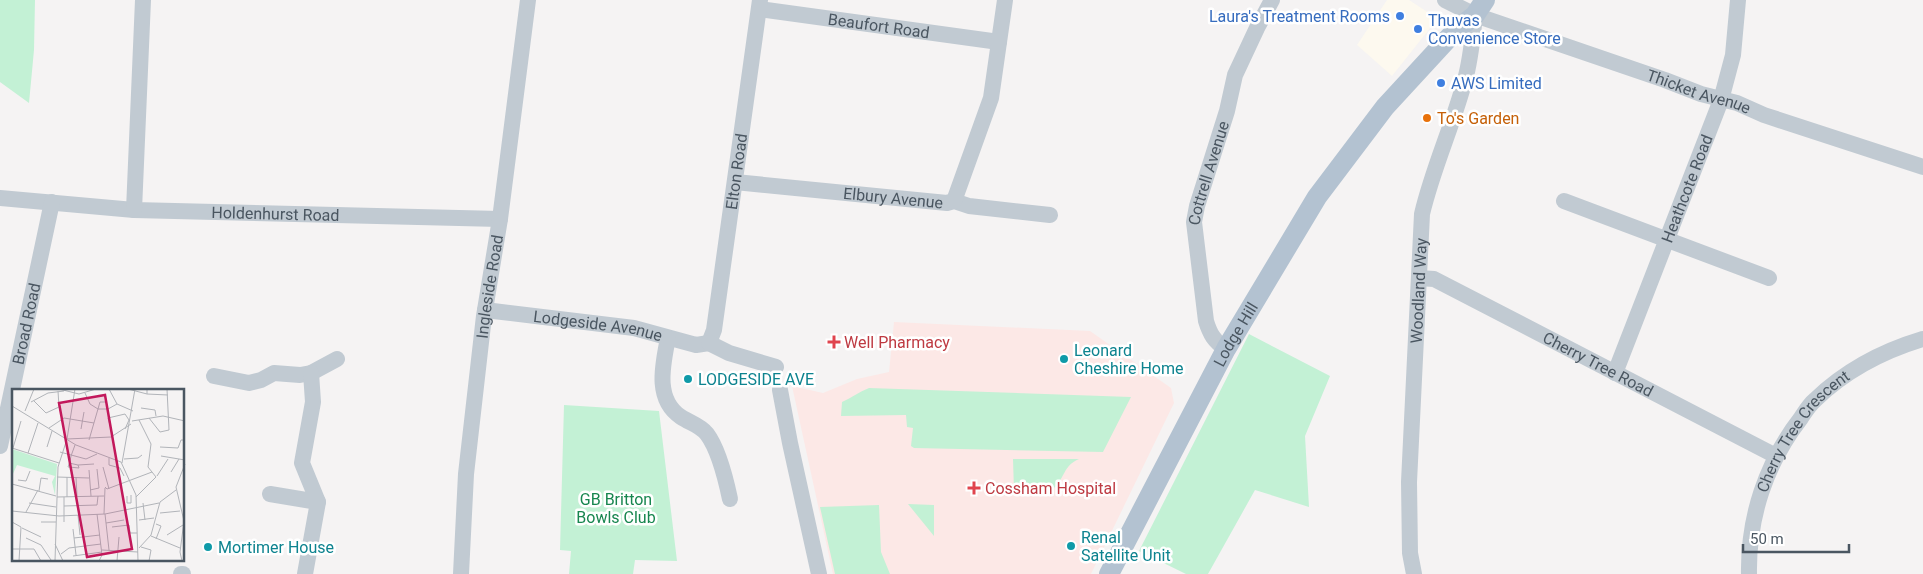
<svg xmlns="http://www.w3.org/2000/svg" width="1923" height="574" viewBox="0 0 1923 574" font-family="Roboto,sans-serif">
<rect width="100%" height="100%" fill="#f5f3f3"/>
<path fill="#fdf9ef" d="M1387 0H1409L1432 15 1434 20 1431 27 1392 76 1357 45Z"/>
<path fill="#fce8e6" d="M894 322 1090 331 1171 388 1174 403 1091 574H833L792 386 823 393 857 379 889 372Z"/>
<path fill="#c3f1d5" d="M0 0H35L34 50 29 103 0 82Z
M1249 334 1330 376 1305 436 1309 507 1255 490 1208 574H1186L1139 551Z
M869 388 1131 397 1103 452 914 448 911 446 913 428 907 427 906 415 841 416 842 402C851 398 859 392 869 388Z
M564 405 659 411 677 561 635 560 633 574H569L571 551 560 550Z
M1013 459H1079C1061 466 1064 485 1050 490 1039 495 1025 492 1014 491Z
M908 504 934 505V536Z
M879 505 881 552 890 574H835L820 507Z"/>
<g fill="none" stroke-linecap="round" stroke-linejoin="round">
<g stroke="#c1cad2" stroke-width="16">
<path id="s1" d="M1445 0 1475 15 1665 80 1701 94 1737 103 1764 115 1923 167"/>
<path id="s2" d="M759 9 999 42"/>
<path id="s3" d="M735 182 947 203 954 201 969 206 1050 215"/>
<path id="s4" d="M0 198 134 210 500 219"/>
<path d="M954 201 991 98 1005 0"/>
<path d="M1564 201 1769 278"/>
<path d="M134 210 143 0"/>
<path id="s5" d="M1419 278 1434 279 1776 456"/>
<path id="s6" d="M485 310 634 328 696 345 709 343"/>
<path d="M668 338C663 364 654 399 681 417 690 423 700 425 707 434 719 450 726 480 730 499"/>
<path id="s7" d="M709 343 714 330 760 0"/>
<path d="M709 343 729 353 776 367"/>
<path id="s8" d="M1226 349C1214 341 1210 334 1206 321L1194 222 1197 206 1227 111 1235 75 1257 28 1272 0"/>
<path id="s9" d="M1615 373 1721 100 1733 55 1738 0"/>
<path d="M214 376 249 383 261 380 274 373 300 375 311 373 337 359"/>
<path d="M780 390 790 443 819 574"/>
<path id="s10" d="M0 446 52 202"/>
<path d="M270 494 318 502"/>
<path d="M181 574H183"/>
<path d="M305 574 318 502 302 463 313 402 311 373"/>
<path id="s11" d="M461 574 466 474 484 316 500 219 528 0"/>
<path id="s12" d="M1414 574 1410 553 1409 482 1422 214C1433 167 1454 123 1466 76 1471 56 1473 36 1475 15"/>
<path id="s13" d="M1749 574C1748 517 1766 463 1801 418 1805 412 1809 405 1815 400 1845 371 1883 351 1923 339"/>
</g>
<path stroke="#b3c2d1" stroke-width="20" id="s14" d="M1109 574 1226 349 1317 197 1385 107 1455 31 1475 15 1485 0"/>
</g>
<g fill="#3f7fe0" stroke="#fff" stroke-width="2">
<circle cx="1400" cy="16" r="5"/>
<circle cx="1418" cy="29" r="5"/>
<circle cx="1441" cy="83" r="5"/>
</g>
<circle fill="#e8710a" stroke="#fff" stroke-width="2" cx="1427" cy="118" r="5"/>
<g fill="#e0444e" stroke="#fff" stroke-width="2">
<path d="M831.5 334.5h5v5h5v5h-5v5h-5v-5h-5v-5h5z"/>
<path d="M971.5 480.5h5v5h5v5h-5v5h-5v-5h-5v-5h5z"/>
</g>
<g fill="#0f9aa8" stroke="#fff" stroke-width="2">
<circle cx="1064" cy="359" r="5"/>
<circle cx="688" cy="379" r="5"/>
<circle cx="1071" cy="546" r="5"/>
<circle cx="208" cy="547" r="5"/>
</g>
<g text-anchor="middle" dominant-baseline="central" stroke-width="5" stroke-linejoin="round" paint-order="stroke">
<g font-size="16" fill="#366cbe" stroke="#fff" text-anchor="start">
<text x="1390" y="16" text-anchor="end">Laura's Treatment Rooms</text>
<text x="1428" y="20">Thuvas<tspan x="1428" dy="18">Convenience Store</tspan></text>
<text x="1451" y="83">AWS Limited</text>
</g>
<g font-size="16" fill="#4a5661" stroke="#fff">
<text stroke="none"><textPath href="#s2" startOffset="121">Beaufort Road</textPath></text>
<text stroke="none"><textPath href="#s1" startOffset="270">Thicket Avenue</textPath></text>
<text stroke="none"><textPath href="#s7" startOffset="174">Elton Road</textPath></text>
<text stroke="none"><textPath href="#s8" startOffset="186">Cottrell Avenue</textPath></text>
<text stroke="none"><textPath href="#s9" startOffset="198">Heathcote Road</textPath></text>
<text stroke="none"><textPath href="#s3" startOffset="159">Elbury Avenue</textPath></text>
<text stroke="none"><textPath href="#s4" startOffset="276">Holdenhurst Road</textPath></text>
<text stroke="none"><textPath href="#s11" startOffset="289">Ingleside Road</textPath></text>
<text stroke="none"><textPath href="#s12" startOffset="284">Woodland Way</textPath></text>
<text stroke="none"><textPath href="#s10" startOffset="125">Broad Road</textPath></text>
<text stroke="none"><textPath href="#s6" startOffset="114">Lodgeside Avenue</textPath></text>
<text stroke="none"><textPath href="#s14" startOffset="271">Lodge Hill</textPath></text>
<text stroke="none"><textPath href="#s5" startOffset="200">Cherry Tree Road</textPath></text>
<text stroke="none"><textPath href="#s13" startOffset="158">Cherry Tree Crescent</textPath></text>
</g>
<g font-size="16" fill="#c56008" stroke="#fff" text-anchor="start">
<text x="1437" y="118">To's Garden</text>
</g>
<g font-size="16" fill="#be3a42" stroke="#fff" text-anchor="start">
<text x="844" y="342">Well Pharmacy</text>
<text x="985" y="488">Cossham Hospital</text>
</g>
<g font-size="16" fill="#0d838f" stroke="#fff" text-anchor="start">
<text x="1074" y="350">Leonard<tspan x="1074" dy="18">Cheshire Home</tspan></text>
<text x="698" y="379">LODGESIDE AVE</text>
<text x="1081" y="537">Renal<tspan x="1081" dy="18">Satellite Unit</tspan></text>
<text x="218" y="547">Mortimer House</text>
</g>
<g font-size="16" fill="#17864f" stroke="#fff">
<text x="616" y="499">GB Britton<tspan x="616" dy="18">Bowls Club</tspan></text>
</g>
</g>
<g transform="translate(12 389)">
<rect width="172" height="172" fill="#f5f3f3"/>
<path d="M0 60 45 75 43 106 40 93 43 87 5 76 0 87Z" fill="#c3f1d5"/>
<path fill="none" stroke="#b1b4b9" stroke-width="1" d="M47 0 67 5 84 0M97 0 105 15 121 22M116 0 135 5V0M73 4 78 15 86 20H96L105 15M135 5 156 6M22 12 34 24 47 18 46 2M19 13 36 4 52 2M0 17 64 56 109 73 124 106 126 172M129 19 143 21 144 27M13 22 22 0M137 29 148 43 157 41 155 0M127 31 139 55 136 78 144 88M120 32 151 27 173 32M37 39 52 29 82 34M69 40 72 23M101 47 96 29 113 25 117 31 113 40M55 50 99 48 119 35M77 51 88 13H93M35 58 40 42M148 58 166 59 169 51H173M0 59 47 74M1 59 9 32M48 63 74 70 85 65M16 64 26 34M149 67 173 71M97 69V76L108 79 112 87M112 70 126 69 130 66M57 74 66 76 67 79 57 78H56L58 72 59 67 63 56M110 74 123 0M66 76 82 75M91 78 97 100M77 81 79 107M159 83 167 70M145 87 156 70M45 88 77 89M55 88V108M64 88 65 107M6 91 14 92 18 82M0 95 44 107M93 98 95 100 140 83M78 101 87 99 85 80M27 102 29 89 36 90M115 107V114H119V106M45 108 92 107M124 108 144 88M17 114 44 118M131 114 133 131M52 117 85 116 86 107M0 122 47 127 93 125 147 114M14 123 26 101M148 124 168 122M85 125 90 166 87 172M92 125 93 99M93 125 97 161M66 126 68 146M127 131 142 129M0 133 9 138 7 172M29 133H44M52 133V108M94 134 112 131M144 135 149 137 144 150M100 138 117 136 118 144H125M10 139 29 148M61 140 64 166M155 146 171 136M139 147 168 159M14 149 29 156 39 171M62 149 88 146M43 155 51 172M129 158 139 161 137 172M127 159 139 146 148 113 164 101M0 160H22L29 172M90 161 126 163M49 165 57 159 89 155M61 167 90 163M43 172 46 78 55 50 63 0M105 172 107 148M170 172 168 163 172 132 164 98 173 75"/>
<path fill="#c2185b" fill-opacity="0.15" stroke="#c2185b" stroke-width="2.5" d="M93 6 120 160 75 168 47 14Z"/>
<rect width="172" height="172" fill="none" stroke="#4a5661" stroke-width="2.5"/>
</g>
<path d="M1743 544v8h106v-8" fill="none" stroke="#4a5661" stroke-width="2.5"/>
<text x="1750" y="544" font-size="15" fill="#4a5661" stroke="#ffffff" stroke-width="4" paint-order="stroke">50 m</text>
</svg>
